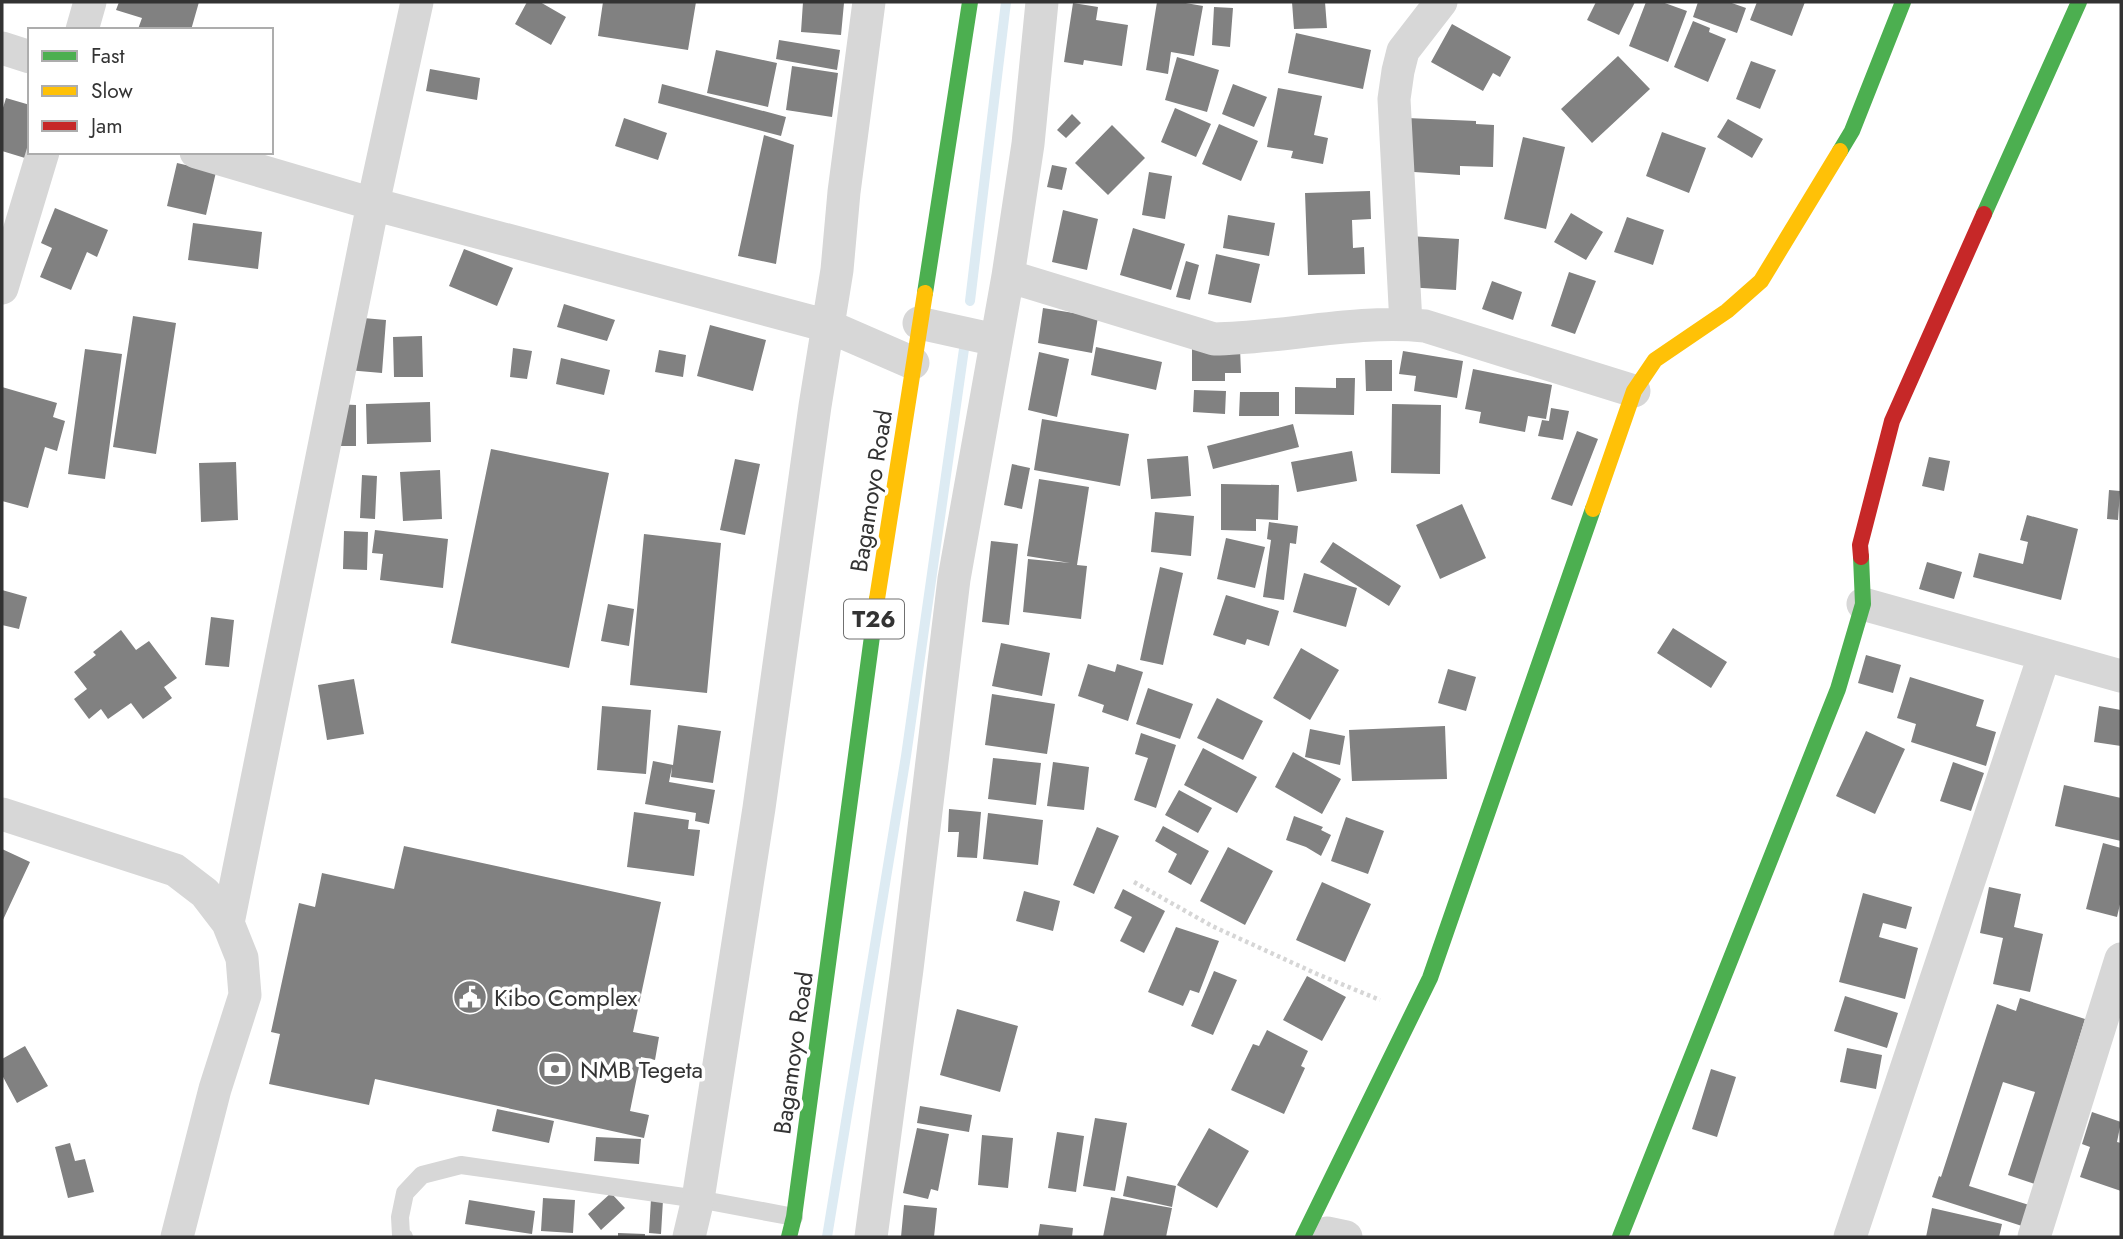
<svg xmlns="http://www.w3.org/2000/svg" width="2123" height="1239" viewBox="0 0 2123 1239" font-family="Jost,sans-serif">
<rect width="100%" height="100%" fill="#fff"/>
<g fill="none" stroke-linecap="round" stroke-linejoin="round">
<path stroke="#ddebf3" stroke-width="10" d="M970 301 1006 2
M827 1237 906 756 964 349"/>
</g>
<path fill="#818181" d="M119 2H199L191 30 138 29 142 18 116 10Z
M527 2H540L566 17 551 45 515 24Z
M603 2H696L688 50 598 36Z
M803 2 844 3 841 35 801 32Z
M1157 2H1180L1203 6 1194 56 1171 52 1168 74 1146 70Z
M1292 2H1325L1327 28 1294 29Z
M1596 2H1635L1619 35 1587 20Z
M1646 2H1662L1687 11 1668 62 1629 46Z
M1698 2H1729L1746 8 1737 33 1693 17Z
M1757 2H1805L1792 36 1750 20Z
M1073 3 1098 7 1096 20 1128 25 1122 66 1084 60 1083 65 1064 62Z
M1214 7 1233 8 1230 47 1212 45Z
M1693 21 1710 28 1709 32 1726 39 1708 82 1674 67Z
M1452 24 1511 57 1500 77 1493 73 1483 91 1431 62Z
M1296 33 1371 50 1363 89 1288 73Z
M779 40 840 50 837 70 776 59Z
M716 50 777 63 768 107 707 93Z
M1618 56 1650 89 1592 143 1561 109Z
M1177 57 1219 70 1207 112 1165 100Z
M1751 61 1776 70 1760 109 1736 99Z
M792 66 838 73 832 117 786 110Z
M430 69 480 78 477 100 426 91Z
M662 84 786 117 781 136 658 103Z
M1233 84 1267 97 1254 127 1222 114Z
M1278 88 1322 96 1314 135 1328 138 1323 164 1291 158 1293 151 1267 147Z
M6 98 30 105V141L25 158 2 151V111Z
M1175 108 1211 124 1196 157 1161 142Z
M1072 114 1081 123 1066 138 1057 130Z
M624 118 667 133 658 160 615 146Z
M1407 118 1476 121V124L1494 125 1493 167 1460 166V175L1414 172Z
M1728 119 1763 139 1752 158 1717 137Z
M1219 124 1258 141 1241 181 1202 164Z
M1112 125 1145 158 1108 195 1075 163Z
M1662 132 1706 148 1689 193 1646 176Z
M764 135 794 145 776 264 738 256Z
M1523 137 1565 147 1546 229 1504 219Z
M177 163 216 172 206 215 167 206Z
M1052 165 1067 168 1062 190 1047 187Z
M1149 172 1172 176 1165 219 1142 215Z
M1370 191 1371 219 1352 220 1353 248 1364 247 1365 274 1308 275 1305 193Z
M55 208 108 230 97 257 87 252 71 290 40 277 52 248 41 243Z
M1063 210 1098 219 1087 270 1052 262Z
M1571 213 1603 232 1586 260 1554 242Z
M1228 215 1275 223 1269 256 1223 248Z
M1627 217 1664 230 1653 265 1614 252Z
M193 223 262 232 258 269 188 260Z
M1133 228 1185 244 1171 290 1120 275Z
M1409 236 1459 239 1456 290 1405 287Z
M464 249 513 268 497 306 449 286Z
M1216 254 1260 264 1251 303 1208 294Z
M1186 261 1199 265 1190 300 1176 297Z
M1569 272 1596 281 1575 334 1551 326Z
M1492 281 1522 292 1513 320 1482 309Z
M564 304 615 320 607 341 557 327Z
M1043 308 1098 317 1092 353 1038 343Z
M133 316 176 323 156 454 113 447Z
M352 317 386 320 382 373 347 370Z
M710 325 766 340 753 391 697 376Z
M422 336 423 377H394L393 337Z
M1096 347 1162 362 1156 390 1091 375Z
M513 348 532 351 527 379 510 377Z
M1192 348H1240L1241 373H1225V381H1192Z
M85 349 122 354 105 479 68 474Z
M659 350 686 355 683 377 655 372Z
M1403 351 1463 361 1457 398 1414 391 1416 376 1399 374Z
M1039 352 1069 359 1057 417 1028 410Z
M561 358 610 370 604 395 556 384Z
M1365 360H1392V391H1366Z
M1473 369 1552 385 1546 419 1528 416 1525 432 1479 423 1481 412 1465 409Z
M1336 378H1355L1354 415 1295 414V387L1336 388Z
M2 387 57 403 53 417 65 421 57 451 45 447 28 508 2 501Z
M1194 390 1226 391 1225 414 1193 412Z
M1240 392H1279V416H1239Z
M430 402 431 442 367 444 366 404Z
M334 404 356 405V446H334Z
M1392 404 1441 405 1440 474 1391 473Z
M1551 408 1569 411 1563 440 1538 436 1542 420 1549 421Z
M1042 419 1129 434 1120 486 1034 470Z
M1293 424 1299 447 1213 469 1207 446Z
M1577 431 1598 439 1572 506 1551 499Z
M491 449 609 473 569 668 451 643Z
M1352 451 1357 481 1297 492 1291 462Z
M1188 456 1191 496 1151 499 1147 459Z
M1929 457 1950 461 1944 491 1922 486Z
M735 459 760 464 745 535 720 530Z
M236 462 238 520 201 522 199 463Z
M1012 464 1030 468 1022 509 1004 505Z
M440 470 442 519 403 521 400 472Z
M362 475 377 476 375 519 360 518Z
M1039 479 1089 487 1077 565 1087 566 1081 619 1023 612 1028 559 1070 563 1027 556Z
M1221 484 1279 485 1278 520 1256 519V531L1221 530Z
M2109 490 2120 491 2118 520 2107 519Z
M1462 504 1486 558 1440 579 1416 525Z
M1155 512 1194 516 1191 556 1151 552Z
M2027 515 2078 529 2061 600 1973 577 1979 553 2023 564 2028 542 2020 540Z
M1269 522 1298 526 1296 544 1290 543 1284 600 1263 597 1271 540 1267 539Z
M375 530 448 539 443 588 380 580 383 554 372 553Z
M344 531 368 532 367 570 343 569Z
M644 534 721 543 707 693 630 685Z
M1226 538 1265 547 1255 588 1217 579Z
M991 541 1018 544 1009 625 982 622Z
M1333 542 1401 586 1389 606 1320 562Z
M1927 562 1962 572 1954 599 1919 589Z
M1160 567 1183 573 1163 665 1140 660Z
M1304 573 1357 588 1346 627 1293 612Z
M2 590 27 597 19 629 2 625Z
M1226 595 1279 611 1269 646 1247 639 1245 645 1213 635Z
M608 604 634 609 629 646 601 641Z
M211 617 234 620 229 667 205 665Z
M1673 628 1727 662 1711 688 1657 653Z
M121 630 136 650 149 641 177 678 164 687 172 698 143 719 131 703 108 719 101 709 89 719 74 699 87 689 74 672 96 655 93 652Z
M1001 643 1050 653 1042 696 992 686Z
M1301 648 1339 670 1310 720 1273 698Z
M1866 655 1901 665 1893 693 1858 683Z
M1088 664 1115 672 1117 664 1143 672 1128 721 1102 712 1104 705 1078 696Z
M1448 669 1476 677 1466 711 1438 703Z
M1910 677 1984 700 1976 726 1996 732 1986 766 1911 742 1916 724 1897 718Z
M354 679 364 734 327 740 318 685Z
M1148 688 1193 704 1180 739 1136 724Z
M992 694 1055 704 1047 754 985 745Z
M1217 698 1263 721 1243 760 1197 738Z
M602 706 651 710 646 774 597 770Z
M2099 706 2121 710V746L2094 742Z
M678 725 721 731 713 783 671 777 672 767 669 782 715 790 709 824 695 821 696 813 645 804 653 761 673 765Z
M1445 726 1447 779 1352 781 1349 730Z
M1310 729 1345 736 1340 765 1305 757Z
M1866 731 1905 749 1875 814 1836 796Z
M1141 733 1176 745 1156 808 1134 800 1148 758 1135 754Z
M1203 748 1257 777 1237 813 1184 785Z
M1293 752 1341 779 1322 814 1275 787Z
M993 758 1041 763 1036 805 988 799Z
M1053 762 1089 767 1084 810 1047 806Z
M1953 762 1984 773 1971 811 1940 801Z
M2064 785 2121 798V841L2055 826Z
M1179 790 1212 808 1198 833 1165 815Z
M949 809 981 812 977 858 957 857 959 832H948Z
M634 812 689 820 688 829 700 830 694 876 627 867Z
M988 813 1043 820 1038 865 983 859Z
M1294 816 1323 827 1321 830 1331 835 1321 856 1306 847 1286 840Z
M1346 817 1384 831 1368 874 1331 861Z
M1163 826 1209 851 1191 885 1168 872 1177 854 1155 841Z
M1097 827 1119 836 1094 894 1073 885Z
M2103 843 2121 848V900L2117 917 2086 909Z
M404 846 661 902 633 1032 659 1037 655 1060 641 1057 630 1111 649 1115 644 1138 375 1079 369 1105 269 1084 280 1034 271 1032 299 903 315 907 322 873 394 889Z
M1228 847 1273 871 1245 925 1200 901Z
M2 849 30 862 2 922Z
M1322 882 1371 904 1345 962 1296 940Z
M1989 887 2021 894 2014 927 2043 934 2030 992 1993 984 2003 938 1980 933Z
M1123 889 1165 911 1144 953 1120 941 1132 917 1114 908Z
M1024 891 1060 901 1053 931 1016 921Z
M1863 893 1912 907 1906 929 1883 923 1879 937 1918 948 1905 999 1839 982Z
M1176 927 1219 941 1199 993 1190 990 1183 1006 1148 992Z
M1214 971 1237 980 1213 1035 1191 1026Z
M1307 976 1346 997 1322 1041 1283 1020Z
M1845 996 1898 1013 1887 1048 1834 1031Z
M2020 998 2085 1019 2035 1184 2008 1175 2035 1092 2003 1082 1969 1186 2029 1205 2022 1226 1932 1197 1939 1176 1941 1177 1997 1004 2016 1011Z
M957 1009 1018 1026 1000 1092 940 1075Z
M1267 1030 1308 1051 1301 1066 1305 1068 1284 1114 1231 1090 1253 1044 1259 1046Z
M25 1046 48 1086 17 1103 2 1075V1059Z
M1847 1048 1882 1055 1876 1089 1840 1082Z
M1711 1069 1736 1077 1717 1137 1692 1129Z
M920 1106 972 1115 969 1132 917 1123Z
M497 1109 554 1121 549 1143 492 1131Z
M2092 1112 2121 1122 2117 1142 2121 1143V1191L2080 1177 2090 1147 2082 1144Z
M1095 1118 1127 1123 1115 1191 1083 1186Z
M917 1128 949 1134 938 1191 931 1189 928 1199 903 1193Z
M1209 1128 1249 1151 1217 1208 1177 1185Z
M1057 1132 1084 1136 1076 1192 1048 1188Z
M982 1135 1013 1138 1008 1188 978 1185Z
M596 1137 641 1139 639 1164 594 1161Z
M70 1143 75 1161 85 1159 94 1192 68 1198 55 1147Z
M1127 1176 1176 1186 1172 1207 1123 1196Z
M611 1193 625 1208 601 1230 588 1214Z
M1111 1197 1172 1208 1166 1237H1103Z
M543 1198 575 1200 573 1233 541 1231Z
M651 1199 663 1200 661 1234 649 1233Z
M469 1200 535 1211 532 1234 465 1224Z
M904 1205 937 1208 934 1237H901Z
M1932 1208 2002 1224 1999 1237H1926Z
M1040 1224 1073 1228 1072 1237H1038Z
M618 1233 645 1234V1237H618Z"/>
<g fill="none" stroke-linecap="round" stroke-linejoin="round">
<path stroke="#d6d6d6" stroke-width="4.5" stroke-dasharray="3.5 3.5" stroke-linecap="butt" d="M1134 882 1212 926 1317 974 1380 1000"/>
<path stroke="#d7d7d7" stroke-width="18" d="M404 1237 401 1235 400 1217 405 1193 422 1175 461 1165 698 1199 794 1217"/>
<path stroke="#d7d7d7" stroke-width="33" d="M82 30 90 2
M2 48 30 57
M196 152 373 204 828 326 913 363
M1008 276 1214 339C1284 338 1355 319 1425 326L1634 391
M2 288 43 152
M919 323 996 340
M1406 324 1394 99 1398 71 1403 51 1441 2
M1863 604 2121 676
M2 814 175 870 205 893 228 923 242 958 245 995 215 1089 177 1237
M228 923 373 204 417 2
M689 1237 698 1199 759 808 815 406 837 270 844 192 869 2
M871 1237 907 969 954 579 1008 276 1028 144 1042 2
M1316 1237 1327 1233 1346 1237
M1850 1237 2044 656
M2034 1237 2121 959"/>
<path stroke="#4caf50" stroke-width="16" d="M1840 151 1852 131 1903 2
M1984 214 2079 2
M925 293 970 2
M789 1237 794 1217 877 599
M1303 1237 1430 978 1593 509
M1620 1237 1838 689 1863 604 1861 557"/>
<path stroke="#ffc107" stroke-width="16" d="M1593 509 1634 391 1655 360 1727 311 1761 281 1840 151
M877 599 925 293"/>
<path stroke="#c62828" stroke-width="16" d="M1861 557 1860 545 1892 421 1984 214"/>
</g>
<defs>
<g id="civic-disc" transform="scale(1.75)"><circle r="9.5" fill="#7a7a7a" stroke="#fff"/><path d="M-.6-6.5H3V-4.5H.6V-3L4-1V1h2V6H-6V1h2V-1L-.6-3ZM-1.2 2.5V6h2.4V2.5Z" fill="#fff"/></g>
<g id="bank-disc" transform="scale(1.75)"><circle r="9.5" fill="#7a7a7a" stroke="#fff"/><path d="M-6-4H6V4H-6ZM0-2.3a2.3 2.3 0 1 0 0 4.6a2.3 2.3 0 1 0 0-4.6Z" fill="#fff"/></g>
</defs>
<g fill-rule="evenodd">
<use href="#civic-disc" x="470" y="997"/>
<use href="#bank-disc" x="555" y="1069"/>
</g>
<g text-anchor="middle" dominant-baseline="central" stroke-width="7" stroke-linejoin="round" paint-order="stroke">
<rect fill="#fff" stroke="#707070" stroke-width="2" x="844" y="599.5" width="60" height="39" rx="5"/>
<g font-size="23" font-weight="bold" fill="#333">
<text x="874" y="619">T26</text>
</g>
<g font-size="24" fill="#333" stroke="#fff">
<text transform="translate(871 491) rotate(-81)">Bagamoyo Road</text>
<text transform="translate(793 1053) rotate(-82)">Bagamoyo Road</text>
</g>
<g font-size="24" fill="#333" stroke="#fff" text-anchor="start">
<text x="494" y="997">Kibo Complex</text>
<text x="580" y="1069">NMB Tegeta</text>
</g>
</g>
<rect width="2123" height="1239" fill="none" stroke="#333333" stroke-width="7"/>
<rect x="28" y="28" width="245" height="126" fill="#ffffff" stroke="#adadad" stroke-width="2"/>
<rect x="42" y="51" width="35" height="10" fill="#4caf50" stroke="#adadad" stroke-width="2"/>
<text x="91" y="63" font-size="21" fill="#333333">Fast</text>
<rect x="42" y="86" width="35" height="10" fill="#ffc107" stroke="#adadad" stroke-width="2"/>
<text x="91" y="98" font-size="21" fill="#333333">Slow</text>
<rect x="42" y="121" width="35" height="10" fill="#c62828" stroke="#adadad" stroke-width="2"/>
<text x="91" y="133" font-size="21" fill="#333333">Jam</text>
</svg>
